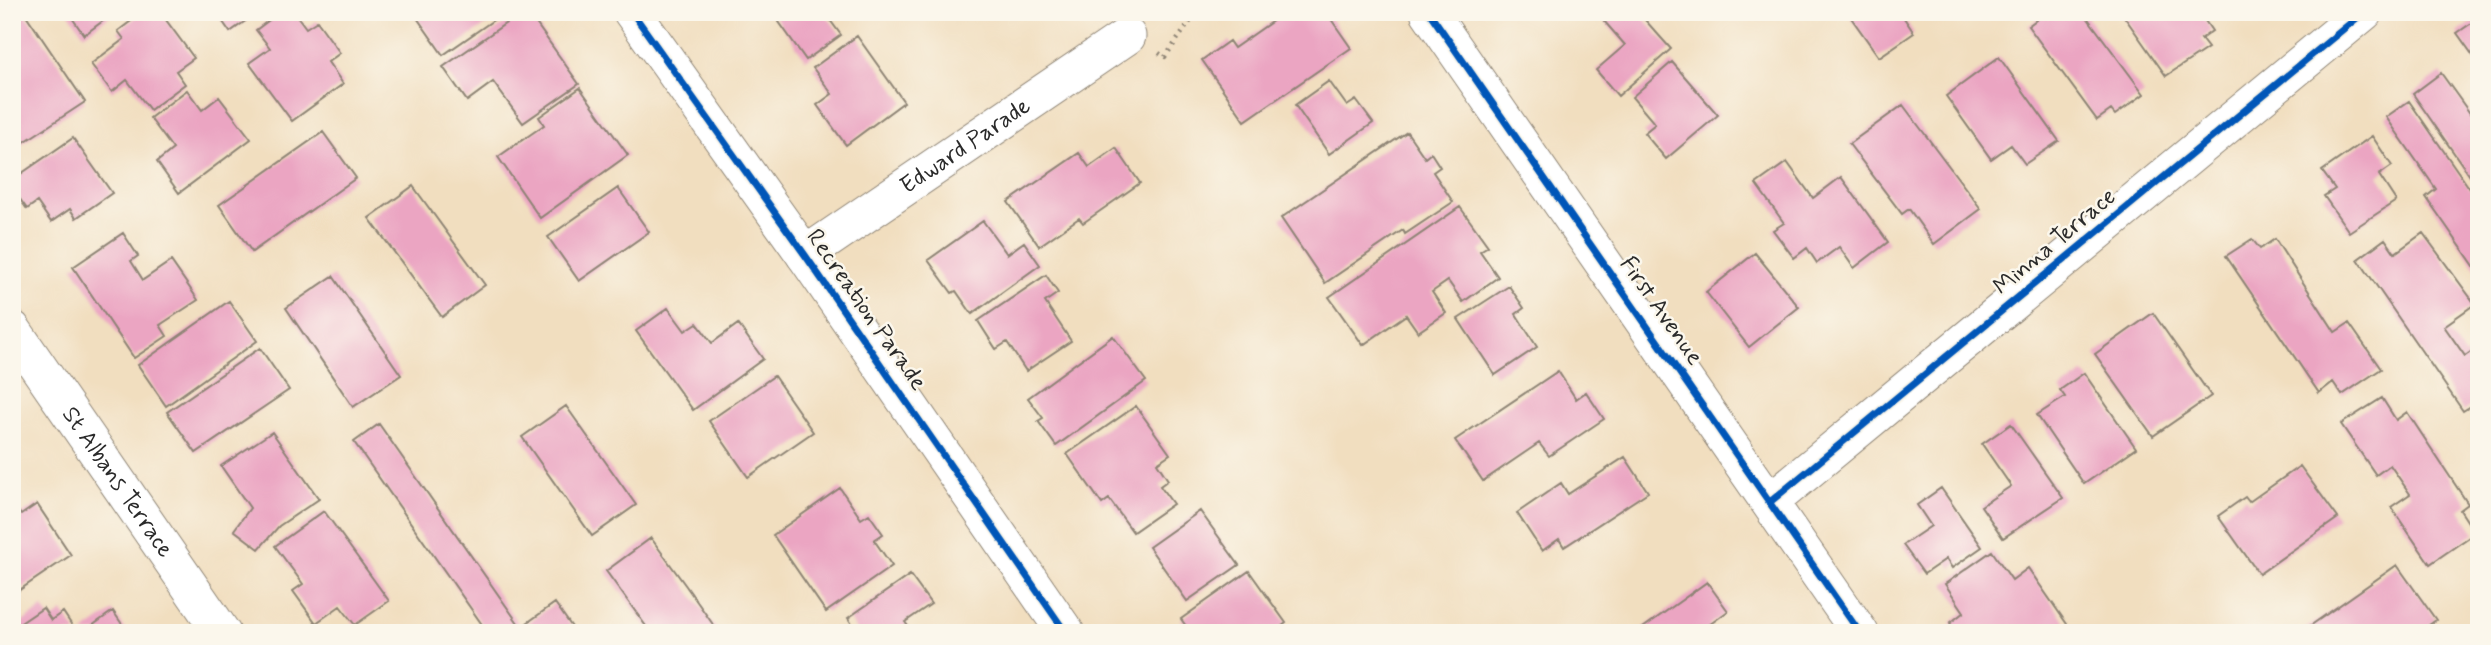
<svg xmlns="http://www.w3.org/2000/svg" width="2491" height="645" viewBox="0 0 2491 645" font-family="Mynerve,sans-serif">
<rect width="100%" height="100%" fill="#fbf7ec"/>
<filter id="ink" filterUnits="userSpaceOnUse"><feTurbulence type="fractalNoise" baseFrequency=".0143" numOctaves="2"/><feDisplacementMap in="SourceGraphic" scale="14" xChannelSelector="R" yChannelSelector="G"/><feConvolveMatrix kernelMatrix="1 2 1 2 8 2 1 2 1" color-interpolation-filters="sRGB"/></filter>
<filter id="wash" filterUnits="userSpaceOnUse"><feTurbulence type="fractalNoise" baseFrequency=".00686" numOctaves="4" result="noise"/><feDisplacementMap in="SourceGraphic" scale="28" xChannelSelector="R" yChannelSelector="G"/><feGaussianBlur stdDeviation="1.57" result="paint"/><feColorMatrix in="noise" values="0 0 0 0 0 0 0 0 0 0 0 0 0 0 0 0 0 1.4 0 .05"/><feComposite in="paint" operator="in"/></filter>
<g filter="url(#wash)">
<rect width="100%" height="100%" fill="#f1debf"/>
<g id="blocks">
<path fill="#eba5c2" d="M12 12H24L85 102 12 150Z
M68 12H115L84 35Z
M143 12H160L194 58 176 71 185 84 150 110 127 80 112 92 91 64 124 39 118 31Z
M216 12H258L230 32Z
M280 12H294L306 28 317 21 340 53 328 62 343 84 292 121 249 63 270 48 256 30Z
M413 12H505L443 55Z
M522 12H528L579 84 523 123 493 82 467 101 443 67Z
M772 12H824L841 35 806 60Z
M1273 12H1326L1351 48 1245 121 1202 60 1229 41 1234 48 1277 18Z
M1614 12H1638L1671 49 1618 96 1596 70 1625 45 1604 21Z
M1847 12H1900L1914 33 1879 57Z
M2047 12H2083L2144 94 2115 115 2111 110 2097 120 2028 26Z
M2121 12H2199L2212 31 2201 39 2208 48 2166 76Z
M2479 18V64L2457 33Z
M857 36 904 102 846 145 817 105 832 94 813 68Z
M1999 57 2059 141 2025 164 2011 145 1991 159 1946 96Z
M1672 62 1718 115 1666 159 1644 133 1655 124 1632 97Z
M2441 73 2479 126V189L2413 94Z
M1329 81 1347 106 1356 100 1373 123 1329 154 1295 105Z
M580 88 628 155 540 218 498 157 544 125 539 117Z
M187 90 202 110 219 97 251 139 179 193 157 162 173 149 150 118Z
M2409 101 2479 202V273L2426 197 2436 189 2386 117Z
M1903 105 1981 209 1934 244 1909 209 1902 214 1849 144Z
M323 132 356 178 252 252 219 205Z
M1407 132 1425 158 1431 153 1440 167 1433 172 1453 202 1405 234 1403 230 1325 283 1281 218Z
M2372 136 2392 166 2379 175 2396 201 2349 232 2324 196 2335 189 2322 171Z
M73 138 112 193 76 218 70 209 51 222 37 202 27 209 12 188V180Z
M1116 148 1140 183 1083 223 1079 218 1039 246 1008 202 1079 153 1089 167Z
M1787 162 1813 198 1841 177 1888 242 1854 268 1839 247 1817 263 1807 248 1794 258 1773 230 1784 223 1756 184Z
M413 186 485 285 442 317 369 218Z
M618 188 649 232 579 281 548 237Z
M1460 207 1488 246 1480 251 1498 277 1463 302 1448 281 1432 292 1446 313 1418 332 1406 315 1363 345 1329 297Z
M983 221 1007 254 1024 242 1040 265 972 314 956 291 952 293 928 260Z
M123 233 138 256 131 261 143 280 171 261 198 300 160 325 167 336 134 358 73 267Z
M2423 233 2475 304 2444 326 2465 356 2479 346V401L2463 411 2358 259 2385 239 2395 253Z
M2252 239 2260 249 2275 239 2335 332 2349 323 2381 369 2342 395 2333 382 2319 393 2226 256Z
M1755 253 1799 307 1749 347 1706 292Z
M1046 275 1058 293 1045 302 1071 341 1026 371 1007 342 996 349 978 321Z
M333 276 401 375 353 407 286 308Z
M1509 286 1524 308 1516 314 1537 347 1495 375 1458 319Z
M229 301 257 341 166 406 138 365Z
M668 308 685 331 697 323 712 343 738 324 763 359 693 410 636 331Z
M2153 313 2211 396 2153 436 2095 354Z
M1113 336 1146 381 1056 446 1038 421 1043 418 1028 398Z
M260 348 289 390 196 453 167 412Z
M1558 371 1576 399 1586 392 1604 419 1549 456 1539 443 1483 481 1455 440Z
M2084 373 2136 448 2084 484 2037 415 2065 397 2060 390Z
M774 376 813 432 748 477 709 421Z
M2382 398 2396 420 2407 412 2468 504 2460 510 2475 533 2430 564 2391 507 2410 494 2390 465 2376 475 2341 424Z
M566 406 636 505 592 536 522 437Z
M1136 406 1170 454 1157 463 1168 480 1160 486 1173 504 1133 532 1109 499 1102 504 1067 454Z
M379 424 518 623 504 633H488L354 442Z
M2011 424 2063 498 2003 538 1981 506 2011 486 1982 444Z
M272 432 319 499 279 526 259 549 234 530 250 508 221 466Z
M1625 457 1648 492 1564 547 1559 539 1542 551 1517 513 1561 483 1568 494Z
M2300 466 2338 518 2259 574 2218 516 2245 497 2249 502Z
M840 488 861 519 869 514 883 534 874 540 892 566 826 612 773 535Z
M1941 488 1982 547 1952 568 1946 559 1924 574 1903 545 1931 526 1917 505Z
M12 503 21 515 37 504 71 555 12 595Z
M324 511 389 601 355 625 340 606 316 623 293 591 303 584 275 546Z
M1200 511 1239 565 1187 601 1149 547Z
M651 538 686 586 719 633H651L606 571Z
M1992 551 2012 580 2028 568 2069 627 2061 633H1957L1950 623 1964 612 1945 584Z
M2397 565 2436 620 2418 633H2300Z
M1249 571 1286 623 1273 633H1191L1181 619Z
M910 575 931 604 905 622 913 633H858L848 618Z
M1707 582 1728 611 1709 625 1714 633H1636Z
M555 603 576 633H513Z
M43 608 51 620 63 612 77 633H12V629Z
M113 611 128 633H82Z"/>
</g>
</g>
<g filter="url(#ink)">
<use href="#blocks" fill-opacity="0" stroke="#8e8475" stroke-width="2"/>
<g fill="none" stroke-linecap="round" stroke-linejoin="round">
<g stroke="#8e8475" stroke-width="39">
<g id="street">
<path d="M632 12 805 255 1066 633"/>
<path d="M1429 12 1860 633"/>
<path id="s1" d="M805 255 1127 36"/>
<path id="s2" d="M12 329 222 633"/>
<path d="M1770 502 2364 12"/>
</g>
</g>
<path stroke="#8e8475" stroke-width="4.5" stroke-dasharray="2 5" stroke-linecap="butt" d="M1159 53 1165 57 1197 12"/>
<use href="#street" stroke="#fff" stroke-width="37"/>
<g stroke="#fbf7ec" stroke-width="11">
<path id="cycleway" d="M632 12 805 255 1066 633
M1429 12 1860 633
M1770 502 2364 12"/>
</g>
<use href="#cycleway" stroke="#0057b8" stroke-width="7"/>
</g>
</g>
<g text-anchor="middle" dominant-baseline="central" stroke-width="5" stroke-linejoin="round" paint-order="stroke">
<g font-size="24" fill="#2b2b2b" stroke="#fbf7ec">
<text stroke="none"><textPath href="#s1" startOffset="194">Edward Parade</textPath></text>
<text transform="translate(2055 242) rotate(-40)">Minna Terrace</text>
<text transform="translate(866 310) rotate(55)">Recreation Parade</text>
<text transform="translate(1661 311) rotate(55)">First Avenue</text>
<text stroke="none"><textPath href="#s2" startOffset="186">St Albans Terrace</textPath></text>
</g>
</g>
<rect width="2491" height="645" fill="none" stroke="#fbf7ec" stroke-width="42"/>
</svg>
